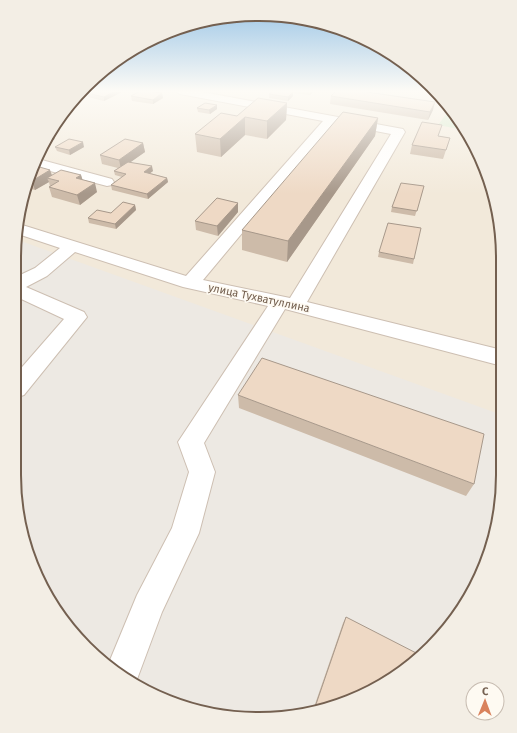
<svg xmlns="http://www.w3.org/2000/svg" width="517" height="733" viewBox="0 0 517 733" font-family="'Fira Sans',sans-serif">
<rect width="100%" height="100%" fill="#fbf6eb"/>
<path fill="#f2e9da" d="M84 91H434L442 97 478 151 501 226 502 490 478 582 420 658 366 694 291 717H226L22 538 14 474 19 211 47 136Z"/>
<path fill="#ede9e3" d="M18 240 502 415V490L478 582 420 658 366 694 291 717H226L165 700 97 658 55 610 22 538 14 474Z"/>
<path fill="#d4e8ca" d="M450 109 464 130 438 125Z"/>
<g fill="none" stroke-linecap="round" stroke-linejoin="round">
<g stroke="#cdbfb2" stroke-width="2">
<path id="minor" d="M175 91H197L403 129 405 132 307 302 502 350V366L285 309 204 443 215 472 199 533 162 612 136 682 108 665 137 595 172 528 189 472 178 442 268 306 183 287 75 252 47 276 26 287 84 312 87 317 24 395 15 398 16 374 64 319 17 297 18 276 35 268 60 248 18 234 19 224 186 276 323 121 180 94ZM334 123 391 134 290 298 203 280Z
M38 159 112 179 114 182 112 185 107 186 35 167Z"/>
</g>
<use href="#minor" fill="#fff" fill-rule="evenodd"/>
</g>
<path fill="#cdbba9" d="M84 91H124L104 101 88 97 87 93 88 92Z
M288 91H314L310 95 293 93V96L288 101 269 98V94Z
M162 93 163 98 153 104 132 101 131 96Z
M331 96 433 110 428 120 330 104Z
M287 103 286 120 267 139 245 135 221 157 197 152 195 134 237 116Z
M217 105V109L210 114 198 112 197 108Z
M378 118 375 136 287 262 242 250V230Z
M438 136 450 138 443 159 410 154 412 145Z
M143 143 145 152 130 162 153 171 150 173 167 178 168 182 148 199 112 190 111 185 122 177 115 175 114 171 118 168 102 164 100 155Z
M55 147H84L70 155 57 151Z
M36 166 50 170 52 175H81L82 180 97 192 80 205 52 197 49 187H50L49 182 35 190 27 188Z
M424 186 415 216 391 212 392 207Z
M238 203V212L218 236 196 230 195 221Z
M135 205 136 210 116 229 89 223 88 218 111 213Z
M379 252 414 259 413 264 378 257Z
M238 395 474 484 466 496 239 408Z
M346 617 366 694 313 710 343 623Z"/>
<path fill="#a7988a" d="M115 91H124L104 101V97Z
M311 91H314L310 95Z
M293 92V96L288 101V97Z
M162 93 163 98 153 104V100Z
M435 102 433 110 428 120 430 112Z
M287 103 286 120 267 139V121Z
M217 105V109L210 114 209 110Z
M245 117V135L221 157 220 139Z
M378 118 375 136 287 262 288 241Z
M53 135 55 139 43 146 46 139Z
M83 142 84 147 70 155 69 150Z
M143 143 145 152 121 169 119 160Z
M152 166 153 171 145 177 144 172Z
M50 170 53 179 47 178 49 182 35 190 32 181Z
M81 175 84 184 76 178Z
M167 178 168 182 148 199 147 194Z
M95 183 97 192 80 205 77 195Z
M238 203V212L218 236 217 226Z
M135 205 136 210 116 229 115 224Z
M18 244 21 250 18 252Z"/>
<path fill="#eed9c5" stroke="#a7988a" d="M91 91H115L104 97 87 93Z
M140 91H146L162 93 153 100 131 96Z
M273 91H286L293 92 288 97 269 94Z
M336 91H360L435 102 430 112 331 96Z
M258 98 287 103 267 121 245 117 220 139 195 134 221 113 237 116Z
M205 103 217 105 209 110 197 108Z
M343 112 378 118 288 241 242 230Z
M422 122 442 125 438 136 450 138 446 150 412 145Z
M49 134 53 135 46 139 47 136Z
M69 139 83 142 69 150 55 147Z
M125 139 143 143 119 160 100 155Z
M128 162 152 166 144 172 167 178 147 194 111 185 126 174 114 171Z
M36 166 50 170 32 181 30 180Z
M61 170 81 175 76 178 95 183 77 195 49 187 59 181 47 178Z
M401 183 424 186 417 211 392 207Z
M217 198 238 203 217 226 195 221Z
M123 202 135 205 115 224 88 218 97 210 111 213Z
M388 223 421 228 414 259 379 252Z
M262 358 484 434 474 484 238 395Z
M346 617 422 656 420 658 366 694 314 710Z"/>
<linearGradient id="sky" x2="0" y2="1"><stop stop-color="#98c4e6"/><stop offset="0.47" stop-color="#fdfbf6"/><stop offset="1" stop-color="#fdfbf6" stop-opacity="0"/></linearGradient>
<rect width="517" height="194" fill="url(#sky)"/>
<g text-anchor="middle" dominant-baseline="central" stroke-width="3" stroke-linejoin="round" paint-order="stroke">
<g font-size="11" fill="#746050" stroke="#fefaf2">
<text transform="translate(259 298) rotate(12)">улица Тухватуллина</text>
</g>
</g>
<path d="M0 0H517V733H0ZM258 21H259A237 237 0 0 1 496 258V475A237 237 0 0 1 259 712H258A237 237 0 0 1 21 475V258A237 237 0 0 1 258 21Z" fill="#f3eee5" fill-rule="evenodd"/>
<path fill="none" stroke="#746050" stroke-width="2" d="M258 21H259A237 237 0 0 1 496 258V475A237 237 0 0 1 259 712H258A237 237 0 0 1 21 475V258A237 237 0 0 1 258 21Z"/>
<g transform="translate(485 701) rotate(1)"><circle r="19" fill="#fefaf2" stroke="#c7bcb1"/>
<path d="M0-3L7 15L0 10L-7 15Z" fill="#d9825c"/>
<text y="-6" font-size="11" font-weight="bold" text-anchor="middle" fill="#746050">С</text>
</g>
</svg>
